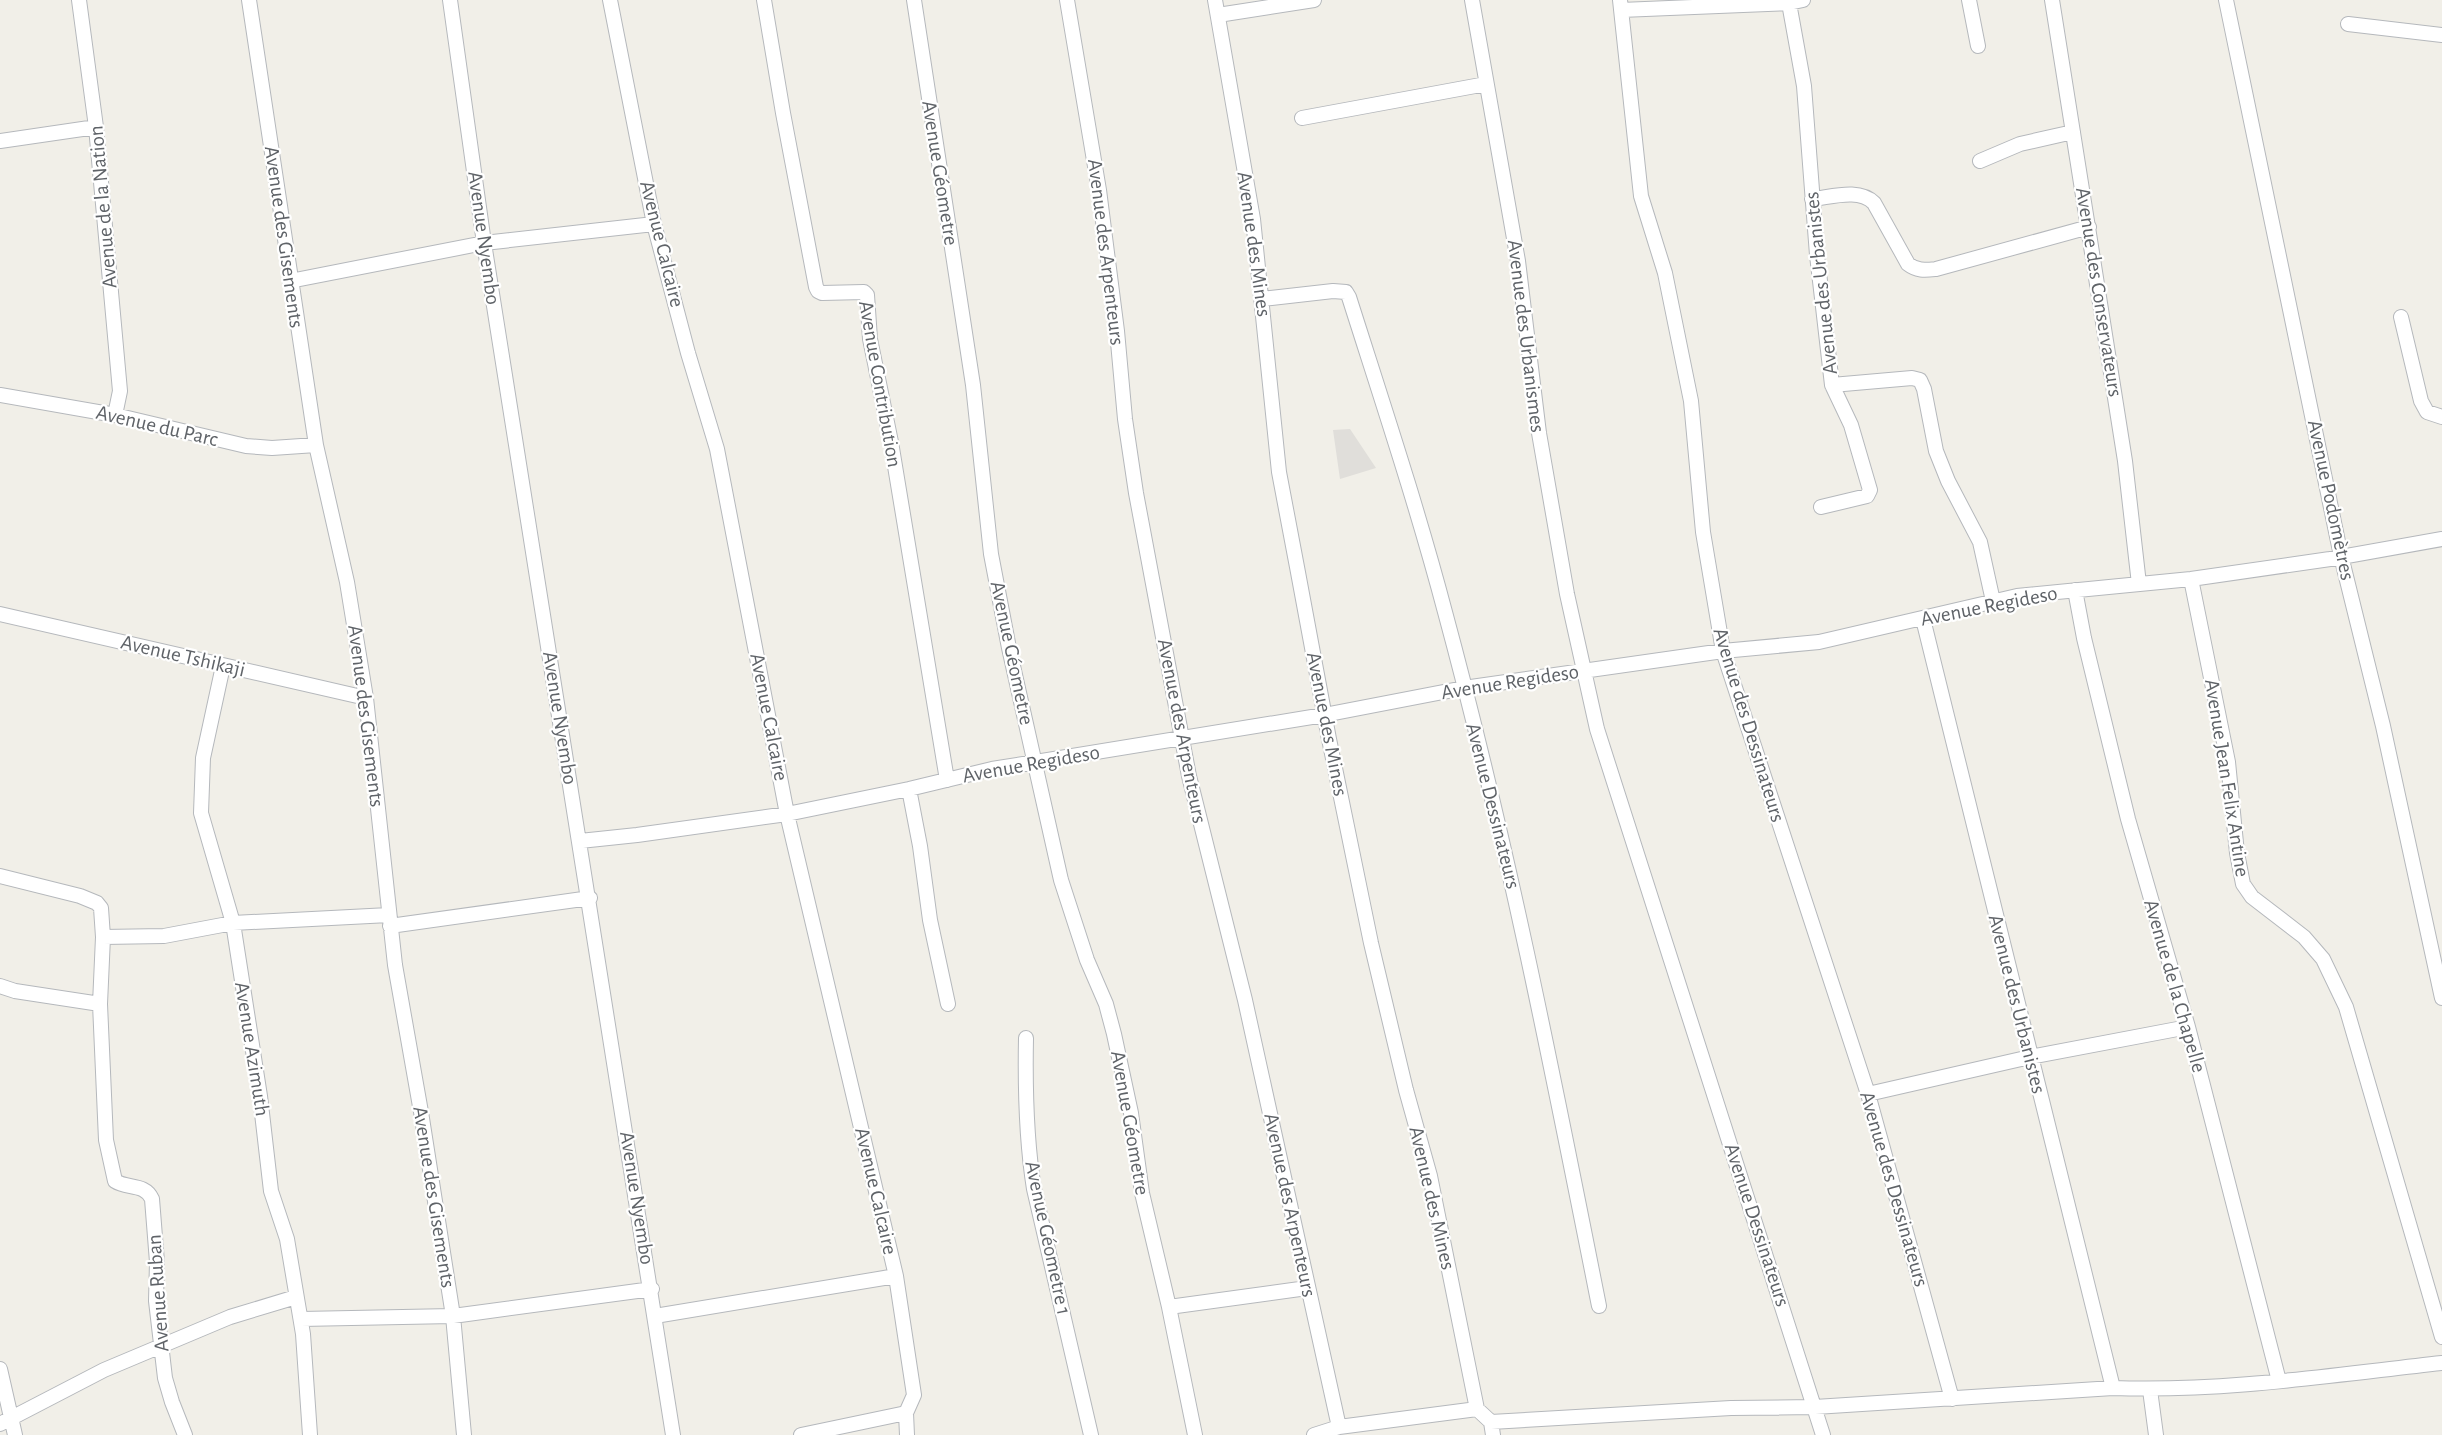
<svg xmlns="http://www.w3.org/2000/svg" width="2442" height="1435" viewBox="0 0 2442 1435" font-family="'Alegreya Sans',sans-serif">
<rect width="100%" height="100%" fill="#f1efe8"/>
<path fill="#e0deda" d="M1350 429 1376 468 1340 479 1333 430Z"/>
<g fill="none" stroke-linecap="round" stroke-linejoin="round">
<g stroke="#b5b8bc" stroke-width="16">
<path id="minor" d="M79 0 96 127 120 391 115 415
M249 0 316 445 347 582 366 698 395 965 421 1112 453 1316 464 1435
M450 0 484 243 673 1435
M610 0 654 224 688 353 717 449 787 814 896 1276 914 1395 906 1413 907 1435
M764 0 783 113 816 287 818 291 822 293 864 292 867 295 870 339 891 442 947 780
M914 0 973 385 991 554 1009 648 1061 880 1087 960 1106 1004 1114 1034 1131 1113 1142 1193 1169 1307 1195 1435
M1067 0 1099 190 1117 331 1125 419 1136 493 1189 776 1245 1000 1339 1427
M1215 0 1253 219 1279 472 1297 567 1329 739 1371 943 1406 1090 1430 1176 1477 1409 1491 1422 1493 1435
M1472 0 1518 261 1539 433 1567 594 1597 729 1823 1435
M1620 0 1641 196 1665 273 1691 401 1703 532 1723 651 1868 1094 1952 1399
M1969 0 1978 46
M2052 0 2125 461 2139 584
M2226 0 2341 556 2383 726 2442 998
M1789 3 1804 86 1817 255 1832 385 1912 378 1920 380 1924 389 1936 451 1948 481 1980 542 1993 601
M1621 10 1789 3 1803 0
M1218 15 1314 0
M2348 24 2442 35
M1302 118 1486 84
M0 141 96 127
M1980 161 2020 144 2073 132
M1812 199C1832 197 1859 188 1874 203L1908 264C1917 271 1925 270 1936 269L2089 227
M290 281 484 243 654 224
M1262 299 1333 291 1346 292 1349 297C1382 401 1417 506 1445 612 1507 841 1553 1074 1599 1306
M2401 317 2421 401 2427 412 2442 417
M0 395 115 415 246 446 272 448 316 445
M1821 507 1867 496 1870 490 1851 425 1832 385
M2191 579 2228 762 2237 853 2243 884 2252 897 2304 937 2323 959 2346 1007 2442 1337
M2075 590 2084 638 2128 819 2188 1027 2279 1381
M0 614 366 698
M1923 619 2113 1388
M223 666 203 758 201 813 233 923 260 1096 271 1191 287 1239 303 1334 310 1435
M909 789 920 846 930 920 948 1004
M580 841 637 835 787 814 909 789 992 769 1324 715 1464 688 1723 651 1819 642 2017 596 2191 579 2330 559 2442 539
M0 876 80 896 97 903 101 908 103 937 100 1004 106 1140 115 1181C127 1189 145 1183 152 1199L157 1262 156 1301 165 1378 172 1402 185 1435
M390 926 590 898
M103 937 164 936 233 923 389 915
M0 986 15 991 100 1004
M1026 1038C1025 1089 1026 1139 1034 1189L1091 1435
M1868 1094 2030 1057 2188 1027
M1169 1307 1307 1288
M655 1316 896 1276
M301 1319 453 1316 652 1289
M0 1369 15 1435
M2150 1390 2156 1435
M1491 1422 1731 1408 1815 1407 2113 1388C2223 1392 2333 1375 2442 1363
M0 1424 104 1370 230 1317 296 1297
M801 1435 906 1413
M1314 1435 1339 1427 1477 1409"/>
</g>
<use href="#minor" stroke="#fff" stroke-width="14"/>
</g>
<g text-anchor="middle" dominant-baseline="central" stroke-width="4.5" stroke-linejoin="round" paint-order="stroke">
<g font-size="21" fill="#5f6368" stroke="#fff">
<text transform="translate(940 173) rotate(81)">Avenue Géometre</text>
<text transform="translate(103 207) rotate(-95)">Avenue de la Nation</text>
<text transform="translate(284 237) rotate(82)">Avenue des Gisements</text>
<text transform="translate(484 238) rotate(82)">Avenue Nyembo</text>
<text transform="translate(662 244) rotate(76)">Avenue Calcaire</text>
<text transform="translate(1254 244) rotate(82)">Avenue des Mines</text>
<text transform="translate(1106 252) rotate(83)">Avenue des Arpenteurs</text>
<text transform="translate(1821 283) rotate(-96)">Avenue des Urbanistes</text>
<text transform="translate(2099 292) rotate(81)">Avenue des Conservateurs</text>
<text transform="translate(1526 336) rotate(83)">Avenue des Urbanismes</text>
<text transform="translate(880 384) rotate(80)">Avenue Contribution</text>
<text transform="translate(157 426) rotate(13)">Avenue du Parc</text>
<text transform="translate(2331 500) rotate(78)">Avenue Podomètres</text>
<text transform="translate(1989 606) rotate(-11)">Avenue Regideso</text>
<text transform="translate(1012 653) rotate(78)">Avenue Géometre</text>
<text transform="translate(183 656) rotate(13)">Avenue Tshikaji</text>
<text transform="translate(1510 682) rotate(-9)">Avenue Regideso</text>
<text transform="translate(366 716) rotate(83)">Avenue des Gisements</text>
<text transform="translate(769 717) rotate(79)">Avenue Calcaire</text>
<text transform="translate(560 718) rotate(81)">Avenue Nyembo</text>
<text transform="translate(1327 724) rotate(79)">Avenue des Mines</text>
<text transform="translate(1749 725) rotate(73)">Avenue des Dessinateurs</text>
<text transform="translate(1182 731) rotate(79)">Avenue des Arpenteurs</text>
<text transform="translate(1031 764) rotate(-10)">Avenue Regideso</text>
<text transform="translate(2227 778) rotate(81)">Avenue Jean Felix Antine</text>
<text transform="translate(1493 806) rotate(76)">Avenue Dessinateurs</text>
<text transform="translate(2175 986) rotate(74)">Avenue de la Chapelle</text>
<text transform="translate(2017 1004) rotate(76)">Avenue des Urbanistes</text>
<text transform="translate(252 1049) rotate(81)">Avenue Azimuth</text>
<text transform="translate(1130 1123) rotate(80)">Avenue Géometre</text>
<text transform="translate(1894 1189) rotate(74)">Avenue des Dessinateurs</text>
<text transform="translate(876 1191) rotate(77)">Avenue Calcaire</text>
<text transform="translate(434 1197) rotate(81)">Avenue des Gisements</text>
<text transform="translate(637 1198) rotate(81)">Avenue Nyembo</text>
<text transform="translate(1432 1198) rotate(77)">Avenue des Mines</text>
<text transform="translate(1290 1205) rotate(78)">Avenue des Arpenteurs</text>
<text transform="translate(1757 1225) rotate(72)">Avenue Dessinateurs</text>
<text transform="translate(1048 1238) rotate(78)">Avenue Géometre 1</text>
<text transform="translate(158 1293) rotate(-94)">Avenue Ruban</text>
</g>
</g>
</svg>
